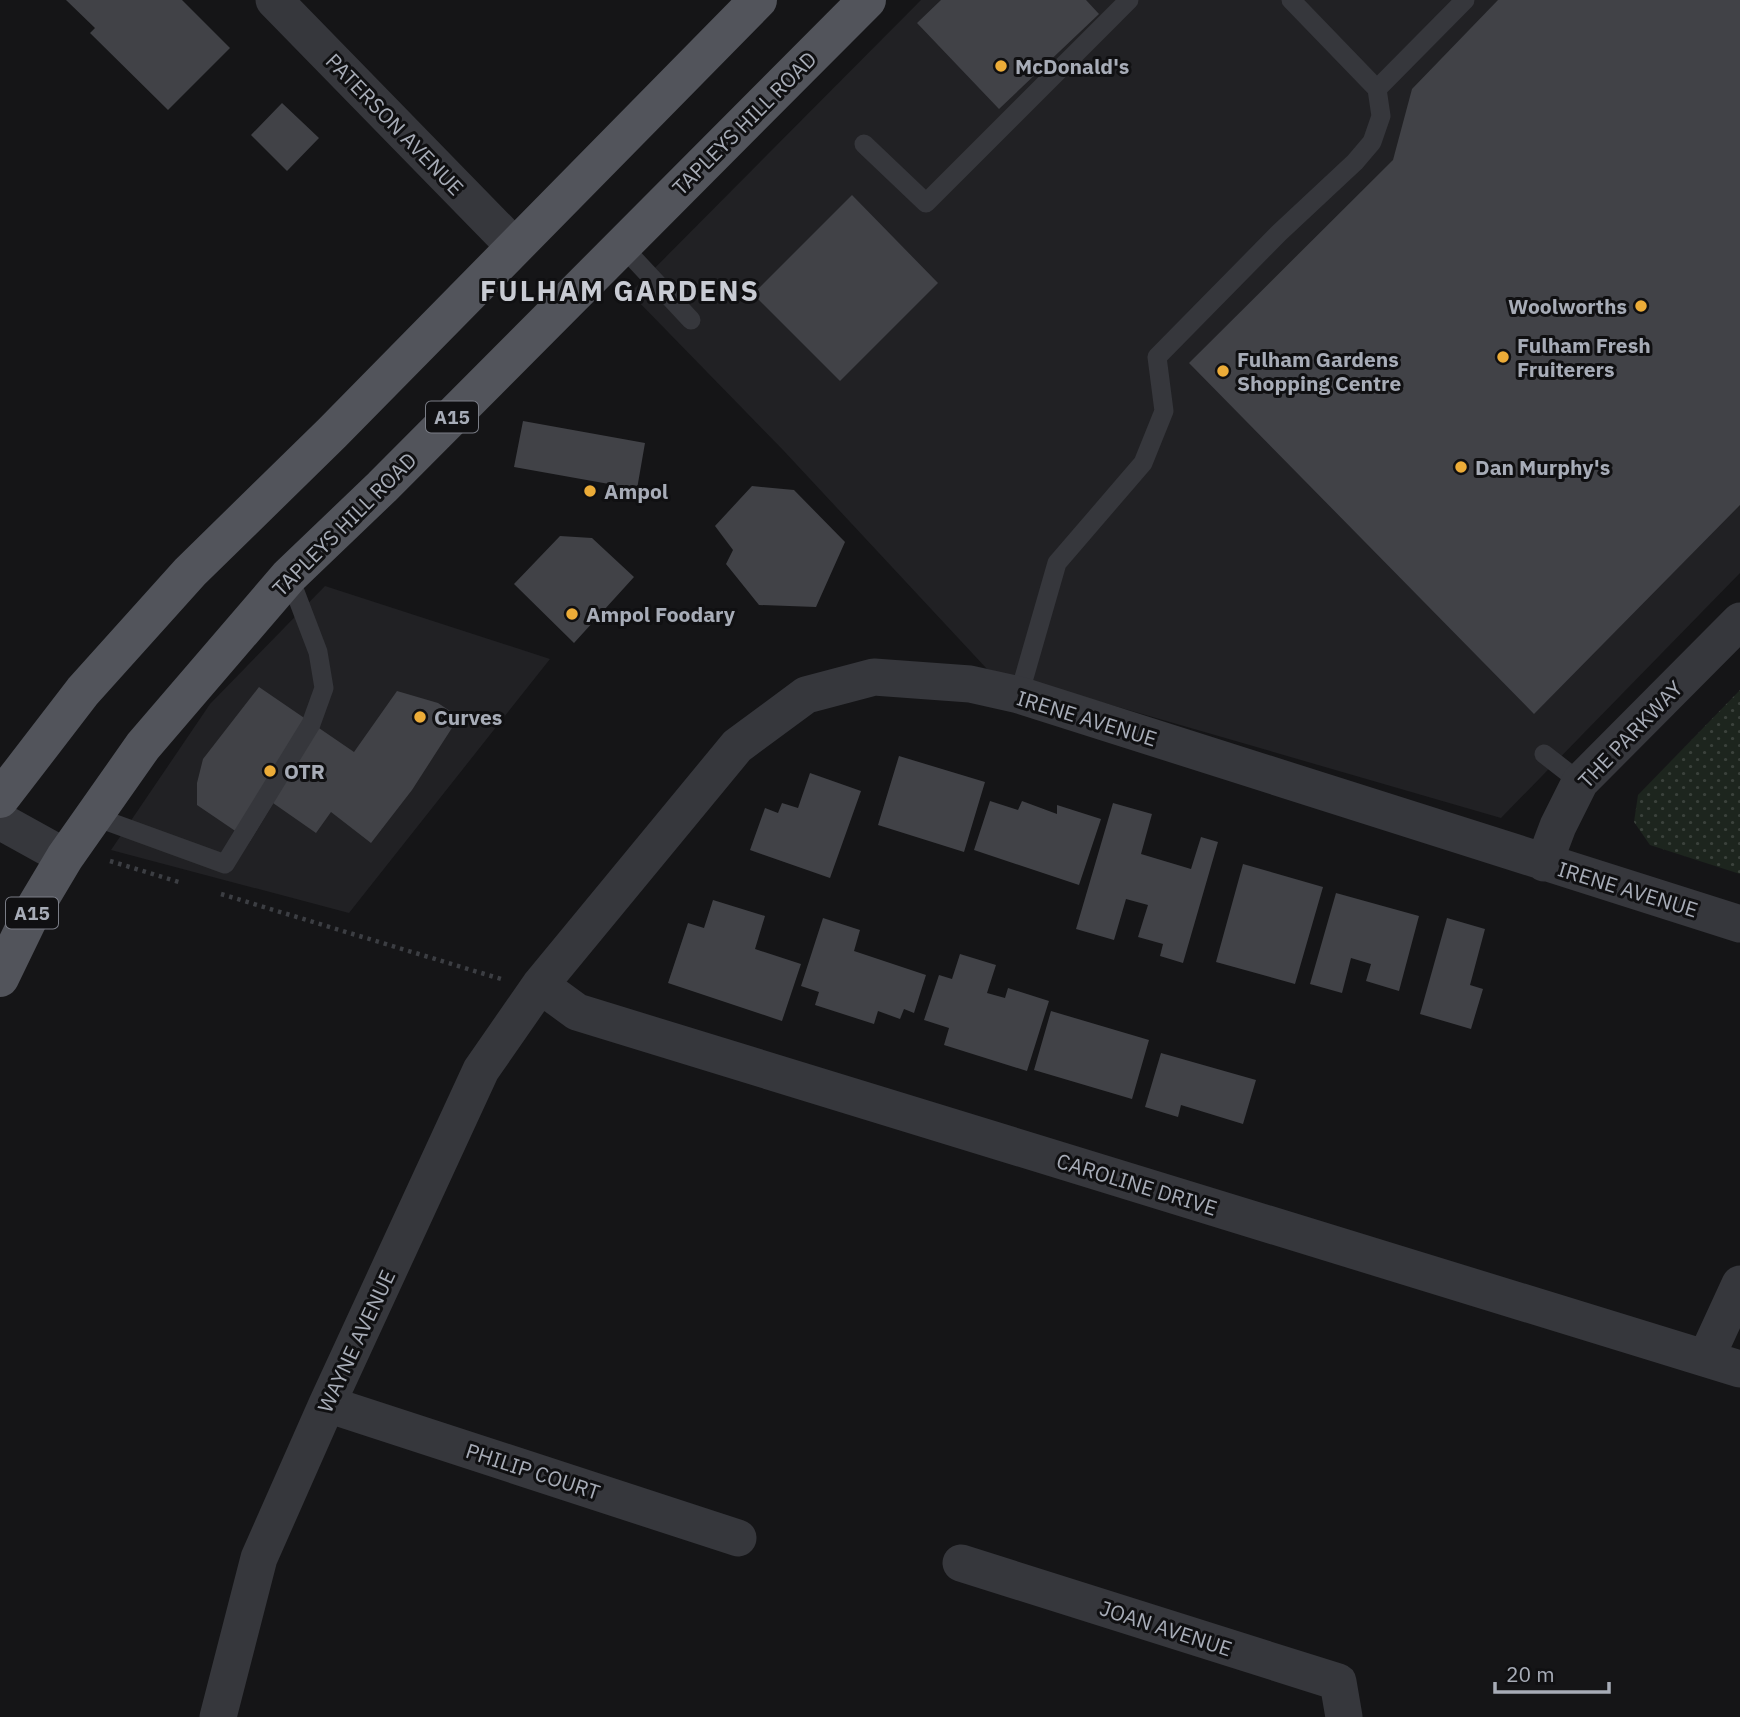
<svg xmlns="http://www.w3.org/2000/svg" width="1740" height="1717" viewBox="0 0 1740 1717" font-family="'IBM Plex Sans',sans-serif">
<defs>
<pattern id="grass-dots" width="8" height="8" patternUnits="userSpaceOnUse" patternTransform="scale(1.75)"><rect width="8" height="8" fill="#1d251e"/><path d="M2 2h.1M6 6h.1" fill="none" stroke="#3b423c" stroke-width="1.8" stroke-linecap="round"/></pattern>
</defs>
<rect width="100%" height="100%" fill="#151517"/>
<path fill="#212124" d="M921 0H1740V573L1501 818 987 669 783 450 630 293Z
M325 586 550 659 349 913 111 850 210 704Z"/>
<path fill="url(#grass-dots)" d="M1740 690V874L1650 845 1634 822 1638 795Z"/>
<path fill="#414247" d="M66 0H182L230 48 168 110 90 33 95 28Z
M941 0H1086L1099 14 999 109 917 23Z
M1498 0H1740V505L1534 714 1189 363 1393 160 1412 89Z
M282 103 319 138 287 171 251 135Z
M852 195 938 283 840 381 753 294Z
M523 421 645 443 637 489 514 467Z
M752 486 794 490 845 542 816 607 759 605 726 564 733 550 715 526Z
M560 536 592 538 634 577 574 643 514 584Z
M259 687 354 752 397 691 438 703 459 717 412 790 371 843 331 812 316 833 273 803 250 841 197 805V783L203 759Z
M899 756 985 782 964 852 878 825Z
M810 773 861 791 830 878 750 850 765 808 778 813 782 803 798 808Z
M990 801 1018 810 1022 801 1057 814V805L1101 819 1079 885 974 850Z
M1113 803 1152 814 1141 854 1191 869 1201 837 1218 842 1183 963 1160 956 1163 944 1138 937 1148 905 1126 899 1114 940 1076 929Z
M1243 864 1323 887 1295 984 1216 962Z
M1336 893 1419 916 1399 991 1366 981 1371 964 1351 958 1342 993 1310 984Z
M713 900 765 916 755 949 801 964 782 1021 668 983 688 923 704 928Z
M823 918 860 930 854 951 926 975 914 1013 904 1009 900 1019 878 1011 874 1024 815 1005 819 992 801 986Z
M1447 918 1485 929 1470 985 1483 989 1471 1029 1420 1014Z
M960 954 996 965 987 993 1005 998 1008 988 1049 1001 1027 1071 944 1045 949 1028 924 1020 939 975 952 979Z
M1051 1011 1149 1040 1132 1099 1034 1070Z
M1161 1053 1256 1080 1243 1124 1181 1105 1178 1117 1145 1107Z"/>
<g fill="none" stroke-linecap="round" stroke-linejoin="round">
<path stroke="#3c3e43" stroke-width="4.5" stroke-dasharray="3.5 5" stroke-linecap="butt" d="M110 861 182 883
M221 894 501 979"/>
<path stroke="#36373c" stroke-width="19" d="M1377 89 1465 0
M864 144 926 203 1129 0
M622 246 691 320
M1019 695 1057 563 1143 463 1164 411 1157 357 1279 233 1355 162 1372 142 1381 116 1377 89 1291 0
M1544 754 1580 782
M93 816 225 864 311 724 324 688 318 652 289 576"/>
<path stroke="#36373c" stroke-width="37" d="M274 0 515 247
M0 821 65 857
M1544 863 1558 826 1580 782 1740 621
M540 985 577 1012 1740 1369
M1706 1358 1740 1284
M327 1404 738 1538
M961 1563 1338 1682 1344 1717
M218 1717 259 1558 327 1404 481 1070 540 985 737 746 806 695 874 677 970 684 1019 695 1740 924"/>
<path stroke="#52545b" stroke-width="38" d="M0 799 83 691 190 572 332 433 758 0
M0 978 31 914 65 857 143 746 289 576 382 487 867 0"/>
</g>
<g fill="#ecac38" stroke="#101012" stroke-width="2.5">
<circle cx="1001" cy="66" r="7"/>
<circle cx="1641" cy="306" r="7"/>
<circle cx="1503" cy="357" r="7"/>
<circle cx="1223" cy="371" r="7"/>
<circle cx="1461" cy="467" r="7"/>
<circle cx="590" cy="491" r="7"/>
<circle cx="572" cy="614" r="7"/>
<circle cx="420" cy="717" r="7"/>
<circle cx="270" cy="771" r="7"/>
</g>
<g text-anchor="middle" dominant-baseline="central" stroke-width="6" stroke-linejoin="round" paint-order="stroke">
<g fill="#101012" stroke="#7a7d86" stroke-width="2">
<rect x="426" y="401.5" width="52" height="31" rx="5"/>
<rect x="6" y="897.5" width="52" height="31" rx="5"/>
</g>
<g font-size="19" font-weight="bold" fill="#a7acb7">
<text x="452" y="417">A15</text>
<text x="32" y="913">A15</text>
</g>
<g font-size="21" font-weight="bold" fill="#a7acb7" stroke="#101012" text-anchor="start">
<text x="1015" y="66">McDonald's</text>
<text x="1627" y="306" text-anchor="end">Woolworths</text>
<text x="1517" y="345">Fulham Fresh<tspan x="1517" dy="24">Fruiterers</tspan></text>
<text x="1237" y="359">Fulham Gardens<tspan x="1237" dy="24">Shopping Centre</tspan></text>
<text x="1475" y="467">Dan Murphy's</text>
<text x="604" y="491">Ampol</text>
<text x="586" y="614">Ampol Foodary</text>
<text x="434" y="717">Curves</text>
<text x="284" y="771">OTR</text>
</g>
<g font-size="21" fill="#a7acb7" stroke="#101012">
<text transform="translate(744 123) rotate(-45)">TAPLEYS HILL ROAD</text>
<text transform="translate(395 124) rotate(46)">PATERSON AVENUE</text>
<text transform="translate(344 524) rotate(-45)">TAPLEYS HILL ROAD</text>
<text transform="translate(1087 718) rotate(17)">IRENE AVENUE</text>
<text transform="translate(1630 734) rotate(-46)">THE PARKWAY</text>
<text transform="translate(1628 889) rotate(17)">IRENE AVENUE</text>
<text transform="translate(1137 1184) rotate(17)">CAROLINE DRIVE</text>
<text transform="translate(356 1341) rotate(-65)">WAYNE AVENUE</text>
<text transform="translate(533 1471) rotate(18)">PHILIP COURT</text>
<text transform="translate(1166 1628) rotate(18)">JOAN AVENUE</text>
</g>
<g font-size="28" font-weight="bold" letter-spacing="2" fill="#c8cbd3" stroke="#101012">
<text x="620" y="290">FULHAM GARDENS</text>
</g>
</g>
<path d="M1495 1682v10h114v-10" fill="none" stroke="#a7acb7" stroke-width="3.5"/>
<text x="1506" y="1682" font-size="21" fill="#a7acb7" stroke="#101012" stroke-width="5" paint-order="stroke">20 m</text>
</svg>
